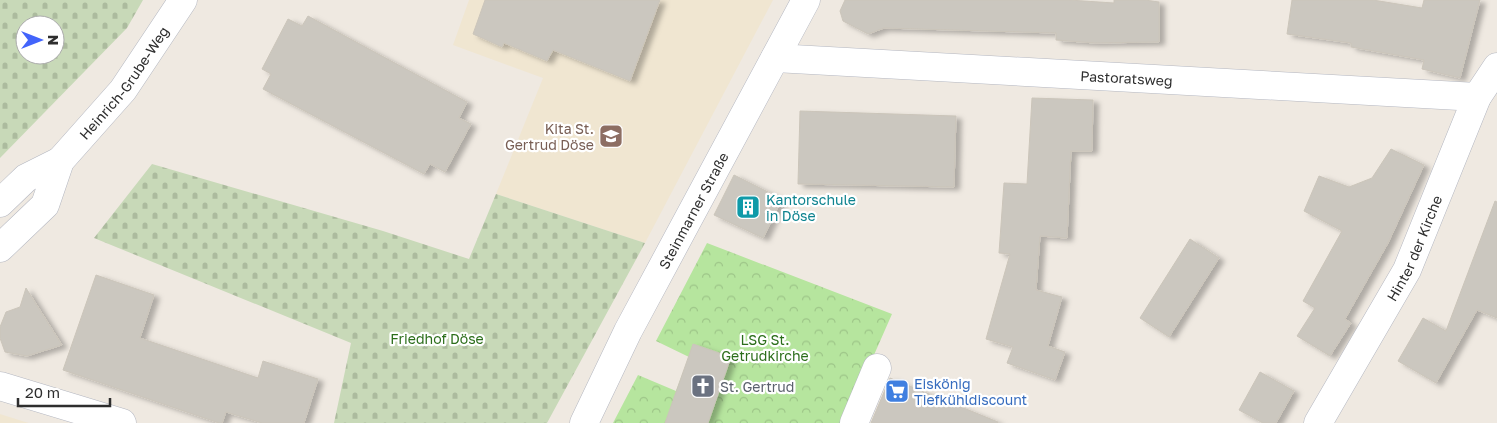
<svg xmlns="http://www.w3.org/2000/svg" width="1497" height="423" viewBox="0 0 1497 423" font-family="'Golos Text',sans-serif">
<defs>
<pattern id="forest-crowns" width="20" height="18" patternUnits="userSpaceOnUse" patternTransform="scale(1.25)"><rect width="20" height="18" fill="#b6e59e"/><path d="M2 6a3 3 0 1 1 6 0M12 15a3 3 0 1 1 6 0" fill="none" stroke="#9dc588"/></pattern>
<pattern id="cemetery-stones" width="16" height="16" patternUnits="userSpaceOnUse" patternTransform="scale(1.25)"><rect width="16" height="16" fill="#c8d9b8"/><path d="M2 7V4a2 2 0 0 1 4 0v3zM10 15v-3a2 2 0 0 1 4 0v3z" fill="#acbb9e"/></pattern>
<filter id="shadow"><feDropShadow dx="5.5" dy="3" stdDeviation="2.5" flood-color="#0004"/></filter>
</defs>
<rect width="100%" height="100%" fill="#efe9e1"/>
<path fill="#f0e6d1" d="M469 0H773L645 243 496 194 543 78 453 45Z
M0 414 22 421 29 423H0Z"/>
<path fill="url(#forest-crowns)" d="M707 243 892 314 844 423H613L638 375 676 391 689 357 656 341Z"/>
<path fill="url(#cemetery-stones)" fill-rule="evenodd" d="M0 0H143L127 28 0 158ZM25 25H55V55H25Z
M152 164 383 231 469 259 496 194 645 243 547 423H334L351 343 94 238Z"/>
<path fill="#cbc7bf" stroke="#cbc5ba" filter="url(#shadow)" d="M485 0H660L630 81 553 50 547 61 504 43 502 47 473 34Z
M845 0H1069L1114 3V0H1145L1159 2V42L1095 43 1056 40V33L884 28 868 34 843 21 840 11Z
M1292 0H1373L1422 8 1424 0H1480L1460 78 1422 69 1424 60 1351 47V43L1287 34Z
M308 16 467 102 459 118 471 124 445 172 430 164 424 174 263 89 271 74 262 69 288 19 302 26Z
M1032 98 1093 100 1092 151H1071L1067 238 1040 236 1036 290 1062 297 1048 346 1065 352 1055 380 1007 363 1013 347 986 339 1010 254 999 253 1004 183 1027 184Z
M800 111 956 116 954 187 798 184Z
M1391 149 1424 165 1388 243 1345 319 1351 323 1330 356 1297 336 1315 308 1303 301 1342 231 1304 211 1319 176 1349 187 1372 178Z
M734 175 782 199 763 238 714 215Z
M1495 201 1497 202V318L1477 310 1436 383 1398 361 1423 318 1446 331Z
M1190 239 1219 258 1169 337 1140 318Z
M96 275 154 295 140 338 258 378 263 361 318 379 304 423H262L226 412 222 423H219L63 370Z
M26 288 62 345 27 356 5 352 0 338V327L6 312 20 307Z
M693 344 731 357 708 423H665Z
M1260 372 1294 391 1276 423H1263L1239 410Z
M890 378 998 422V423H871Z"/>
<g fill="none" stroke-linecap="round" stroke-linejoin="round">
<g stroke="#b4b7c1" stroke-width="29">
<g id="minor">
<path id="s1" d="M775 58 1477 97"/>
<path d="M0 203 26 178 60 161"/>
<path id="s2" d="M0 248 45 205 60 161 123 90 183 0"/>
<path d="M0 386 122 423"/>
<path id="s3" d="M584 423 628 331 806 0"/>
<path d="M854 423 877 368"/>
<path id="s4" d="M1318 423 1407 270 1477 97 1497 67"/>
</g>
</g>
<use href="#minor" stroke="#fff" stroke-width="28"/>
</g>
<defs>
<g id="school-square" transform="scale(1.25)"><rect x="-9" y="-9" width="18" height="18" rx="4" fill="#8d6e63" stroke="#fff"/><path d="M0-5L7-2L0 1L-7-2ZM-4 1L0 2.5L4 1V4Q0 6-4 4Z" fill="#fff"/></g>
<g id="building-square" transform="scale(1.25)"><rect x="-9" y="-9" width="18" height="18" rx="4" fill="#0f9aa8" stroke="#fff"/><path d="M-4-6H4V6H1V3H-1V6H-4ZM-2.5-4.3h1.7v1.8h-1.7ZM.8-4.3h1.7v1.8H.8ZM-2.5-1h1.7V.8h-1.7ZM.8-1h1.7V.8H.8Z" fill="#fff"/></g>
<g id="church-square" transform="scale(1.25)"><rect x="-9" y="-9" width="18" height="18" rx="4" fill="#6b7280" stroke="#fff"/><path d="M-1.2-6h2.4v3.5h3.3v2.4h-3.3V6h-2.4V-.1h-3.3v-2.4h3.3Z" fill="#fff"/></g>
<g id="supermarket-square" transform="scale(1.25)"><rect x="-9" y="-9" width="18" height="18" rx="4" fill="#3f7fe0" stroke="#fff"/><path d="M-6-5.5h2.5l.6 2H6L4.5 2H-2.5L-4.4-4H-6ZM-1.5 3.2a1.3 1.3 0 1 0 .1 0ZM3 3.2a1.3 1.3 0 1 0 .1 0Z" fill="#fff"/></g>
</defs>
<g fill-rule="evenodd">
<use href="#school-square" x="611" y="136"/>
<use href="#building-square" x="748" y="207"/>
<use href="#church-square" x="703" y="386"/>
<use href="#supermarket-square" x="897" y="391"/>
</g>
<g text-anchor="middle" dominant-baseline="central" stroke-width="4.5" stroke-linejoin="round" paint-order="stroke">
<g font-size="14" fill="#2e2e2e" stroke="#fff">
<text stroke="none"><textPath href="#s1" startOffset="352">Pastoratsweg</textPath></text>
<text stroke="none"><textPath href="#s2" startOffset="210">Heinrich-Grube-Weg</textPath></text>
<text stroke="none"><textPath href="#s3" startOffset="239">Steinmarner Straße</textPath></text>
<text stroke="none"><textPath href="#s4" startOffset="200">Hinter der Kirche</textPath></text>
</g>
<g font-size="14" fill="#785e54" stroke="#fff" text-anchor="end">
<text x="594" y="128">Kita St.<tspan x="594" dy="16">Gertrud Döse</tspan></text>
</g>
<g font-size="14" fill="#0d838f" stroke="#fff" text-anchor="start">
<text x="766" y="199">Kantorschule<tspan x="766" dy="16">in Döse</tspan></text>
</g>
<g font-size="14" fill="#2c6e1b" stroke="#fff">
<text x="437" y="338">Friedhof Döse</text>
<text x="765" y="339">LSG St.<tspan x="765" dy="16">Getrudkirche</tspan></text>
</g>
<g font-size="14" fill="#366cbe" stroke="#fff" text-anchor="start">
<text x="914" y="383">Eiskönig<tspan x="914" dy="16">Tiefkühldiscount</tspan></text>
</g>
<g font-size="14" fill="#5b616d" stroke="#fff" text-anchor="start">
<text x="720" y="386">St. Gertrud</text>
</g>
</g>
<g transform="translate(40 40) rotate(90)"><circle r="24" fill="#ffffff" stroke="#ababab"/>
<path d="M0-4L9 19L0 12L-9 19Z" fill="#4264fb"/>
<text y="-8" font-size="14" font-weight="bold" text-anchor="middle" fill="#2e2e2e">N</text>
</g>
<path d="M18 398v8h92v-8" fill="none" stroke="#2e2e2e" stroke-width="2.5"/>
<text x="25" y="398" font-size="15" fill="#2e2e2e" stroke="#ffffff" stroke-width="4" paint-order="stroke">20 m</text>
</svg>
